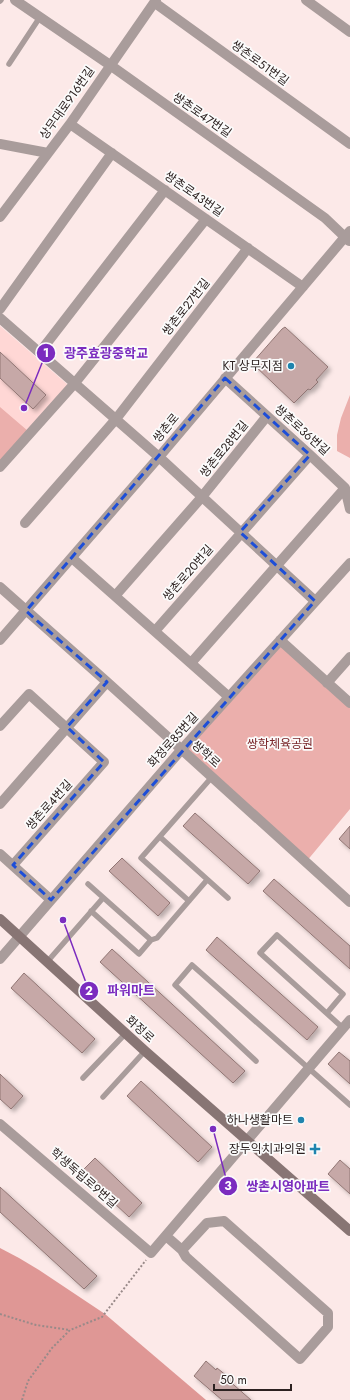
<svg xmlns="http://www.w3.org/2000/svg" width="350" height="1400" viewBox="0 0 350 1400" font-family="Jost,'Noto Sans KR',sans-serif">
<defs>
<filter id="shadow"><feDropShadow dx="3" dy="3" stdDeviation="2" flood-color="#0004"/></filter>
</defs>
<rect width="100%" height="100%" fill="#fce9e8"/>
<path fill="#ffd7d5" d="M0 326 68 385 0 462Z"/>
<path fill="#ebafac" d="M350 395V458L337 451V435L341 418Z
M0 407 28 431 0 462Z
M280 640 350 703V809L306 862 182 749Z"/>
<path fill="#df9795" d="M0 1248 19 1258 39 1270 105 1314 206 1400H0Z"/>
<path fill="#c6a8a7" stroke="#917674" filter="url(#shadow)" d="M285 327 328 367 316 380 318 382 310 390 308 389 294 403 254 365 253 362 282 329Z
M0 352 46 395 33 409 0 378Z
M195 813 260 871 248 884 183 826Z
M350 826V849L339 839Z
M122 858 170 903 158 916 109 871Z
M274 879 350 946V969L263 891Z
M217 937 318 1027 307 1040 206 950Z
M112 949 245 1071 233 1083 100 962Z
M24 973 95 1039 82 1053 11 988Z
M339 1052 350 1061V1084L328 1064Z
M0 1074 23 1096 11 1109 0 1099Z
M141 1081 212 1147 198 1162 127 1096Z
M95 1158 142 1203 129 1217 81 1172Z
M340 1160 350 1169V1194L328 1174Z
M0 1187 97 1276 84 1289 0 1212Z
M206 1361 216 1370 217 1368 227 1376 226 1378 251 1400H222L194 1376Z"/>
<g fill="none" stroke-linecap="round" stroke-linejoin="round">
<path stroke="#998a89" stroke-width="2" stroke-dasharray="2 2" stroke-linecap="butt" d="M0 1314 36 1325 70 1330
M22 1400 28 1381 52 1348 70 1330 102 1317 146 1260"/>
<path stroke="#a99c9b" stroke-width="5.5" d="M0 1 1 0
M9 64 40 17
M160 837 228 898
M88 884 151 940 139 954 91 911
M189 901 141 858 212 777
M151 940 157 938 207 880
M47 962 103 898
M327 1013 343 994 277 935 260 953 343 1028
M256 1061 175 985 192 965 350 1105
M83 1078 126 1033
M103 1097 145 1051"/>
<path stroke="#a99c9b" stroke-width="10" d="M15 0 110 65 325 218 349 241
M306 0 350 32
M155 3 350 144
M70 124 303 287
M0 144 48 153
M0 217 70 124 156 0
M0 309 112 153
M0 318 159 457 315 601
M40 352 165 190
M225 378 310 455 345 488 350 509
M0 467 75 383 206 219
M25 523 116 419 248 248
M72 558 229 697
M0 587 107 682 350 902
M115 596 201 498 267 416
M155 631 310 455
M0 640 159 457 350 231
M280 640 350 703
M191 663 345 488
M327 683 350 657
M0 726 29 694 104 762 13 865
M0 804 107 682
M0 854 51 900
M0 959 182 749 350 563
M0 1124 151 1253 350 1020
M166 1236 182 1250 186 1257 300 1359 328 1327V1313L224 1221 207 1223 182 1250"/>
<path stroke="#887574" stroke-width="10" d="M0 919 145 1051 350 1231"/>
</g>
<path fill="none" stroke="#1d4ed8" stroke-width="3" stroke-dasharray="8 5" stroke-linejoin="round" d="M225 378 310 455 240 532 315 601 51 900 13 865 104 762 67 727 107 682 26 611Z"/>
<g fill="#1f84ae" stroke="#fbfbfb" stroke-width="1.5">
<circle cx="291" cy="366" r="4"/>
<circle cx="301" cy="1120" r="4"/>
<path d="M313 1143h4v4h4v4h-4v4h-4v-4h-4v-4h4z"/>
</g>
<g text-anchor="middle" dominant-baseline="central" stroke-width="3.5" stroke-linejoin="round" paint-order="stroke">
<g font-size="12" fill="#2d2221" stroke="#fbfbfb">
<text transform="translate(260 63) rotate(36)">쌍촌로51번길</text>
<text transform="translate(67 103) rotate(-55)">상무대로916번길</text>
<text transform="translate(202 115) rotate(35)">쌍촌로47번길</text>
<text transform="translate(194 194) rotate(35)">쌍촌로43번길</text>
<text transform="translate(186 307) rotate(-52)">쌍촌로27번길</text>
<text transform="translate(166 428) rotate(-50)">쌍촌로</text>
<text transform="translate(302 430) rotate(42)">쌍촌로36번길</text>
<text transform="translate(224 449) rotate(-51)">쌍촌로28번길</text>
<text transform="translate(188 573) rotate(-49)">쌍촌로20번길</text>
<text transform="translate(173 740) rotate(-48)">화정로85번길</text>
<text transform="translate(206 754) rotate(42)">쌍학로</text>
<text transform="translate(49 805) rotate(-48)">쌍촌로4번길</text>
<text transform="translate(140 1029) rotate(42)">화정로</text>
<text transform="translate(84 1178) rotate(41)">학생독립로9번길</text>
</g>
<g font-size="12" fill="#2d2221" stroke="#fbfbfb" text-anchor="end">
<text x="283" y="366">KT 상무지점</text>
<text x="293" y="1120">하나생활마트</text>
<text x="306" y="1149">장두익치과의원</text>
</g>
<g font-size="12" fill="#7a262a" stroke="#fbfbfb">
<text x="280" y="744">쌍학체육공원</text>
</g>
</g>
<path fill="none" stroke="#7b2cbf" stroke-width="1.5" d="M24 408L46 353M63 920L89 991M213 1129L228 1186"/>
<g fill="#7b2cbf" stroke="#fbfbfb" stroke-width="1.5">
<circle cx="24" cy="408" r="4"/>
<circle cx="63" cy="920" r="4"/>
<circle cx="213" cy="1129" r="4"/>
<circle cx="46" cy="353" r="10"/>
<circle cx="89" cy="991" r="10"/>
<circle cx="228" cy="1186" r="10"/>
</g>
<g font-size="12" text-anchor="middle" font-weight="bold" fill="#fff">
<text x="46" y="357">1</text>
<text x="89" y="995">2</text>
<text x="228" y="1190">3</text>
</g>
<g font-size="13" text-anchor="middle" font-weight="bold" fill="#7b2cbf" stroke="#fbfbfb" stroke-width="3.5" stroke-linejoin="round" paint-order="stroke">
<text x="106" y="358">광주효광중학교</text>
<text x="131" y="995">파워마트</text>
<text x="288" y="1191">쌍촌시영아파트</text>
</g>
<path d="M214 1384v6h77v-6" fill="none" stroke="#2d2221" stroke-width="2"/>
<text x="220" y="1384" font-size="12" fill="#2d2221" stroke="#fbfbfb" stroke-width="3" paint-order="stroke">50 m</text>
</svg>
